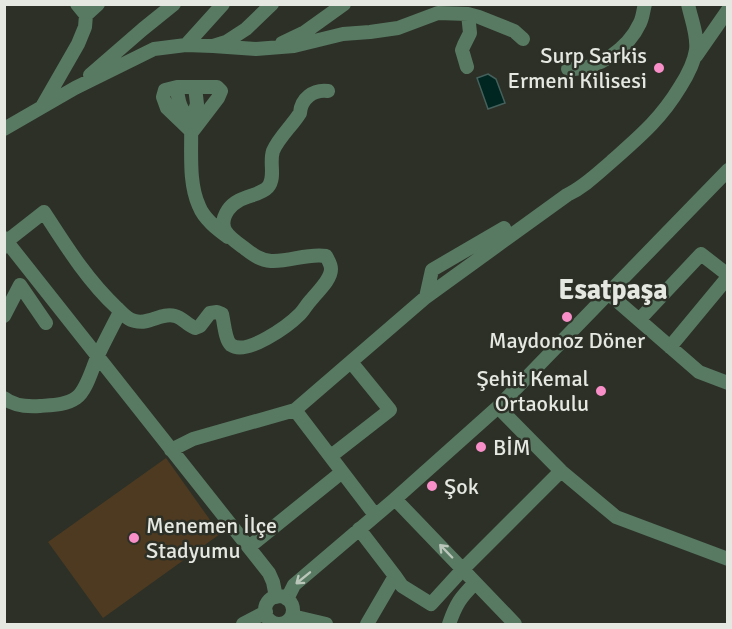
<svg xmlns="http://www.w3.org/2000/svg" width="732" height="629" viewBox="0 0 732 629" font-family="Signika,sans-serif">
<rect width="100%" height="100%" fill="#2c3027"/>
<path fill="#4e3a21" d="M166 458 220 534 103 618 48 542Z"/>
<path fill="#002621" stroke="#45605b" stroke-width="1.5" d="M488 74 496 79 505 103 488 109 477 78Z"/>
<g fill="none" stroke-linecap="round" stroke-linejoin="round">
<path stroke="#587962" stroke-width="14" d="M86 15 98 4
M282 43 305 32 344 4
M186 45 223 4
M213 46 256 49 294 46 343 34 370 32 398 28 438 13 468 14 479 17 514 31 523 39
M696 56 728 10
M467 67 462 50 464 45 470 33 468 14
M568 69C597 71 628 49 640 23 643 17 643 11 645 4
M90 75 143 29 174 4
M177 87H217L221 91 218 98 192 132 167 108 163 97 165 90Z
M177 87C178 104 181 109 191 122L197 104 195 87
M43 105 78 44 85 27 86 15 77 4
M191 125C192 150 188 182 199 206 204 219 217 229 228 237
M4 129 75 88 154 49 186 45 213 46 226 42 246 29 272 4
M4 238 269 573 273 582 276 597
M4 247 7 241 44 212C66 246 87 280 117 308 122 313 128 320 135 321 150 325 161 312 175 316 183 318 187 325 195 328L200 326 210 313 217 312 222 314C224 322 225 340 231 345 247 356 288 326 300 314 304 310 307 304 311 300 318 291 331 280 331 269 331 264 328 260 326 256 307 253 290 262 271 261 259 260 252 254 243 247 229 237 216 228 228 210 238 195 259 197 268 187 276 177 269 163 273 151 279 137 292 126 300 113 301 99 313 89 328 91
M608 293 699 372 728 383
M426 297 432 270 504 228 507 235
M4 316 20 285 46 323
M639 320 701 254 728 275
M670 347 728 277
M4 398C14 406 27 407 40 406 52 405 66 405 76 398 87 391 93 365 99 353 106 339 113 325 120 312
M498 407 561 471 616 517 728 559
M295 410 375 515
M171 450 193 439 295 410 426 297 567 195C584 187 597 174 611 162 639 137 660 120 680 87 687 76 694 64 696 50 698 35 691 19 688 4
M331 456 390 410 351 362
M395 499 498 407 728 170
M359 529 395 576
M249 547 342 472
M265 610a14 14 0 1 1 28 0a14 14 0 1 1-28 0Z
M287 599 294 585 395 499 515 624
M292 616 326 624
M243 624 266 612
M367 624 395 576 402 586 431 604 463 569 561 471
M449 624C456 604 460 598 475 583"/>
</g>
<defs><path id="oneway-shaft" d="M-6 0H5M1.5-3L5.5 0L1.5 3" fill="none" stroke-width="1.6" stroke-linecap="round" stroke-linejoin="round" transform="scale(1.5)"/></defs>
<g stroke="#bbc6bb">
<use href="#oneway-shaft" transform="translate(446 551) rotate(-134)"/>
<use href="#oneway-shaft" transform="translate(303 578) rotate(141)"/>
</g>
<g fill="#f98fc9" stroke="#2c3027" stroke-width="2">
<circle cx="659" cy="68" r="6"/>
<circle cx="567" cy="317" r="6"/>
<circle cx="601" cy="391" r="6"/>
<circle cx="481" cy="447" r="6"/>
<circle cx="432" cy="486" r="6"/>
<circle cx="134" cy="538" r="6"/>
</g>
<g text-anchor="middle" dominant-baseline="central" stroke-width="5" stroke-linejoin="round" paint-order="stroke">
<g font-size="22" fill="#e5e7e1" stroke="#2c3027" text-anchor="start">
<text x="647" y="55" text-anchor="end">Surp Sarkis<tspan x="647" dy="25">Ermeni Kilisesi</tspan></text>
<text x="567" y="340" text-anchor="middle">Maydonoz Döner</text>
<text x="589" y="378" text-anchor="end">Şehit Kemal<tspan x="589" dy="25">Ortaokulu</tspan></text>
<text x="493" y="447">BİM</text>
<text x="444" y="486">Şok</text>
<text x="146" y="525">Menemen İlçe<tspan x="146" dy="25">Stadyumu</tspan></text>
</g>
<g font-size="28" font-weight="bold" fill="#e5e7e1" stroke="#2c3027">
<text x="613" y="290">Esatpaşa</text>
</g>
</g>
<rect width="732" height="629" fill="none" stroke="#e5e7e1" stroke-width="12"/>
</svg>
